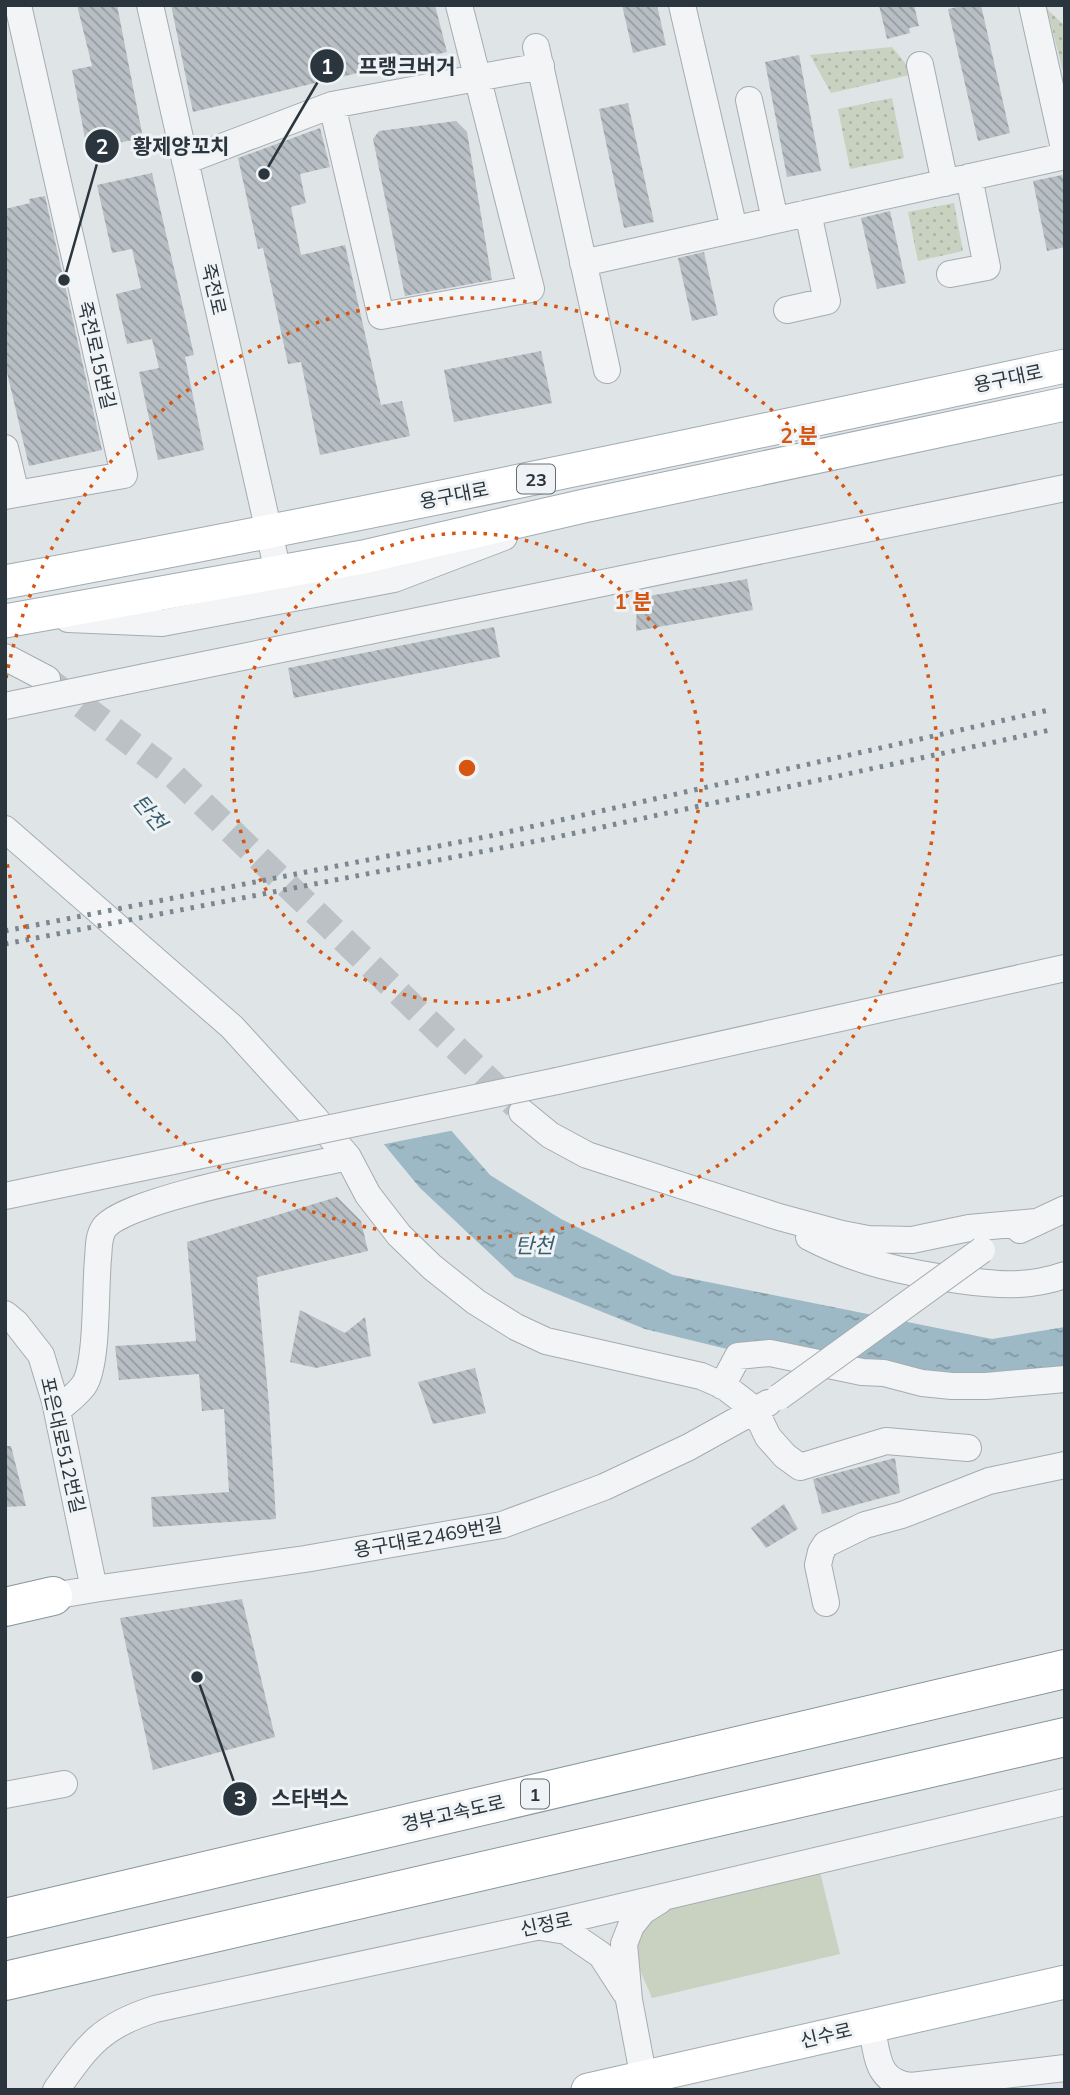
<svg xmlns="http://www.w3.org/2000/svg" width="1070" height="2095" viewBox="0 0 1070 2095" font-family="Mulish,'Noto Sans KR',sans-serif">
<defs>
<pattern id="park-dots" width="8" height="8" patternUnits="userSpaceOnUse" patternTransform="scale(1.75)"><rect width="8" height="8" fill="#c9d1c1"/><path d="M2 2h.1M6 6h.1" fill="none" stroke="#adb4a7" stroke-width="1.8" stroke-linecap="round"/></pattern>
<pattern id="water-ripples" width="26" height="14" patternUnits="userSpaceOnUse" patternTransform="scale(1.75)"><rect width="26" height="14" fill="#9db9c5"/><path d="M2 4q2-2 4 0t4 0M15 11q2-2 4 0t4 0" fill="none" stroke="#8097a1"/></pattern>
<pattern id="building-back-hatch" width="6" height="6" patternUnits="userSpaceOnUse" patternTransform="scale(1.75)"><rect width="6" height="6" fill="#b7bfc4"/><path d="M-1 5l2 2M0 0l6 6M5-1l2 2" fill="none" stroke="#959ca0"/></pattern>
</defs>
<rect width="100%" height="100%" fill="#dfe4e7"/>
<path fill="#c9d1c1" d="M819 1868 840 1954 652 1998 631 1949 646 1915Z"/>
<path fill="url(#park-dots)" d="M1047 9 1065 26V79Z
M892 47 914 74 831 93 810 55Z
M892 98 904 158 850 169 838 109Z
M954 203 963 251 918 261 908 212Z"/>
<path fill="url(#water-ripples)" d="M84 782 359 1025 490 1175 561 1219 673 1275 992 1339 1065 1327V1392L892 1389 645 1329 515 1277 420 1188Z"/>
<path fill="#dfe4e7" d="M5 691 81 732 362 1023 455 1130 380 1145 82 785 5 749Z"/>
<path fill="url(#building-back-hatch)" d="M77 5H117L143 138 87 149 72 70 92 66Z
M171 5H435L447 52 193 112Z
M622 5H657L666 45 633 53Z
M879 5H914L919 26 909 28 910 33 887 39Z
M966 5H981L1010 133 978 141 948 9Z
M799 55 821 171 787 177 765 62Z
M628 103 654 222 624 228 599 109Z
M456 121 467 132 492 280 405 296 373 139 379 131Z
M320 128 330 167 300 174 306 203 291 207 301 255 345 245 381 405 402 401 410 436 320 455 301 362 288 364 263 248 258 249 238 158Z
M152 173 194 355 185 357 204 450 158 460 139 372 159 368 152 339 127 344 116 294 141 288 132 249 112 253 97 185Z
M1062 175 1065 186V247L1047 251 1033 181Z
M45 196 102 450 29 466 5 364V209L30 203 29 199Z
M890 211 906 283 877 289 861 218Z
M704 252 718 315 692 321 678 258Z
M541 351 552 403 454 422 444 370Z
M747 579 753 610 636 631 637 598Z
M494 627 500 657 294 698 288 668Z
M337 1197 361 1221 368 1251 257 1277 269 1405 276 1519 153 1527 151 1497 229 1492 224 1409 202 1411 199 1374 119 1380 115 1346 196 1341 187 1242Z
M300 1310 345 1333 365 1317 371 1356 316 1368 290 1362Z
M475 1368 486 1413 433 1424 418 1382Z
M5 1446H11L26 1506 5 1507Z
M895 1458 900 1493 822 1514 813 1479Z
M784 1504 798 1529 766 1548 751 1528Z
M242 1599 275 1737 153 1770 120 1618Z"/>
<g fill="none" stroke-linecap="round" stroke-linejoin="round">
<path stroke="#bbc1c5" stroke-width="26" stroke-dasharray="26 13" stroke-linecap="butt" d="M51 682 173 775 516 1106"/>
<g stroke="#a5acb1" stroke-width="28">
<path id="minor" d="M150 5 278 572
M682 5 734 229
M1032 5 1065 153
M536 47 607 370
M920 65 945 183
M749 100 775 220
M332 105 381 316 531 289 459 5
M185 161 332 105 541 66
M583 263 1065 156
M950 274 987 267 969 177
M787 310 827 301 808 213
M5 448 16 494
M5 496 124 475 18 5
M68 619 162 623 394 579 504 537
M5 657 47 679
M145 677 1065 488
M5 829 232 1027 313 1116 348 1157 368 1195 399 1235 432 1267 476 1302 516 1327 546 1341 701 1376 724 1386 755 1410 768 1437 785 1456 800 1467 886 1441 968 1448
M557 1081 1065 968
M522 1112 550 1135 587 1155 779 1217 842 1234 868 1239 912 1240 969 1228 1036 1222
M5 1196 197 1156
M1020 1230 1065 1209
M809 1237C857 1262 905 1273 959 1280 996 1285 1028 1288 1065 1275
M5 1314 16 1323 41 1355 55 1401 94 1589
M722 1386 738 1356 770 1353 862 1372 884 1373 922 1383 952 1386H986L1065 1379
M57 1411C65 1403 77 1395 84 1385 98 1364 95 1288 98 1259 99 1249 98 1237 104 1228 126 1198 304 1167 348 1157
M39 1601 53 1596 94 1589 305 1559 502 1525 604 1487 689 1447 768 1403
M826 1603 818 1565 821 1552 826 1544 865 1525 902 1515 989 1481 1065 1465
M5 1795 64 1784
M541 1927 566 1931 601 1955 625 1992
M871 2025C878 2054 875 2082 911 2086L1065 2068
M56 2090C88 2045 101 2026 155 2009L536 1927 1065 1802
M646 2090 629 2000 624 1944 631 1926 643 1911 659 1901"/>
</g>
<g stroke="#a0abb2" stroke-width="35">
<path id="major" d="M5 582C360 516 712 442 1065 366
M5 621 363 557 584 506 1065 404
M588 2090 1065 1982"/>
</g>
<g stroke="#88959d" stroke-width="40">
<path id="highway" d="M5 1607 53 1596
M5 1918 1065 1669
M5 1981 1065 1737"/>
</g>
<use href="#minor" stroke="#f2f4f6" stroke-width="26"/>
<use href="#major" stroke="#fff" stroke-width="33"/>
<use href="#highway" stroke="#fff" stroke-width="38"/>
<path stroke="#7a8790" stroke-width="5" stroke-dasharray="3.5 7" stroke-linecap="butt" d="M5 931 490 836 1049 710
M5 944 552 838 1050 730"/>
<g stroke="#a5acb1" stroke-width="28" stroke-linecap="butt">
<path id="minor-bridge" d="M5 706 145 677
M197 1156 557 1081
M779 1397 982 1250"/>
</g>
<use href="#minor-bridge" stroke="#f2f4f6" stroke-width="26"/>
</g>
<g fill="none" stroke="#d55511" stroke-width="3.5" stroke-dasharray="3.5 7">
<circle cx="467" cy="768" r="235"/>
<path d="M6 678A470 470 0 1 1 6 858"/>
</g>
<g text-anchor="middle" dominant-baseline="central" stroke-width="6" stroke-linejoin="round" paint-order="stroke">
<g fill="#eff3f5" stroke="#656e74" stroke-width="2">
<rect x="517" y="464.5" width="38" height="29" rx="5"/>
<rect x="521" y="1779.5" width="28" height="29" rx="5"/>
</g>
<g font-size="18" font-weight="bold" fill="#2a353d">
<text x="536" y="479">23</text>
<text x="535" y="1794">1</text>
</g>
<g font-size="19" fill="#2a353d" stroke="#eff3f5">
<text transform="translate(214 289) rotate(77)">죽전로</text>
<text transform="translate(97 355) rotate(77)">죽전로15번길</text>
<text transform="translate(1008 378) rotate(-12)">용구대로</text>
<text transform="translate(454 495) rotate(-11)">용구대로</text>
<text transform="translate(63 1445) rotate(77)">포은대로512번길</text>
<text transform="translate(428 1537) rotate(-10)">용구대로2469번길</text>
<text transform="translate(453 1813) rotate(-13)">경부고속도로</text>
<text transform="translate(546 1924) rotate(-12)">신정로</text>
<text transform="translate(826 2035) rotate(-13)">신수로</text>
</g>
<g font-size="21" font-style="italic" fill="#375c6e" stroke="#eff3f5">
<text transform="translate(150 812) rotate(50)">탄천</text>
<text x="534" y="1245">탄천</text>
</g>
</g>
<circle cx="467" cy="768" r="10" fill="#d55511" stroke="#eff3f5" stroke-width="3.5"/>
<g font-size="21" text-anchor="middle" font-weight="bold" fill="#d55511" stroke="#eff3f5" stroke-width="6" stroke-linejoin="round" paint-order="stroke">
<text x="799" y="443">2 분</text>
<text x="633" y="609">1 분</text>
</g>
<path fill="none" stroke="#2a353d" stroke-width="2.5" d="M264 174L327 66M64 280L102 146M197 1677L240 1799"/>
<g fill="#2a353d" stroke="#eff3f5" stroke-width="2.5">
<circle cx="264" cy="174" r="7"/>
<circle cx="64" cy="280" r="7"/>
<circle cx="197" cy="1677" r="7"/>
<circle cx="327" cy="66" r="18"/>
<circle cx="102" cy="146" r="18"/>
<circle cx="240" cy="1799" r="18"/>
</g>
<g font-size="21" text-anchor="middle" font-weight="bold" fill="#fff">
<text x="327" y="74">1</text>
<text x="102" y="154">2</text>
<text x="240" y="1806">3</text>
</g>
<g font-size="21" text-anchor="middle" font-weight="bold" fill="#2a353d" stroke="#eff3f5" stroke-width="6" stroke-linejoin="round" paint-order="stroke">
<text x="407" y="74">프랭크버거</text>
<text x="181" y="154">황제양꼬치</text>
<text x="310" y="1806">스타벅스</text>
</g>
<rect width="1070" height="2095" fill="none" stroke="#2a353d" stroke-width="14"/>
</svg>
